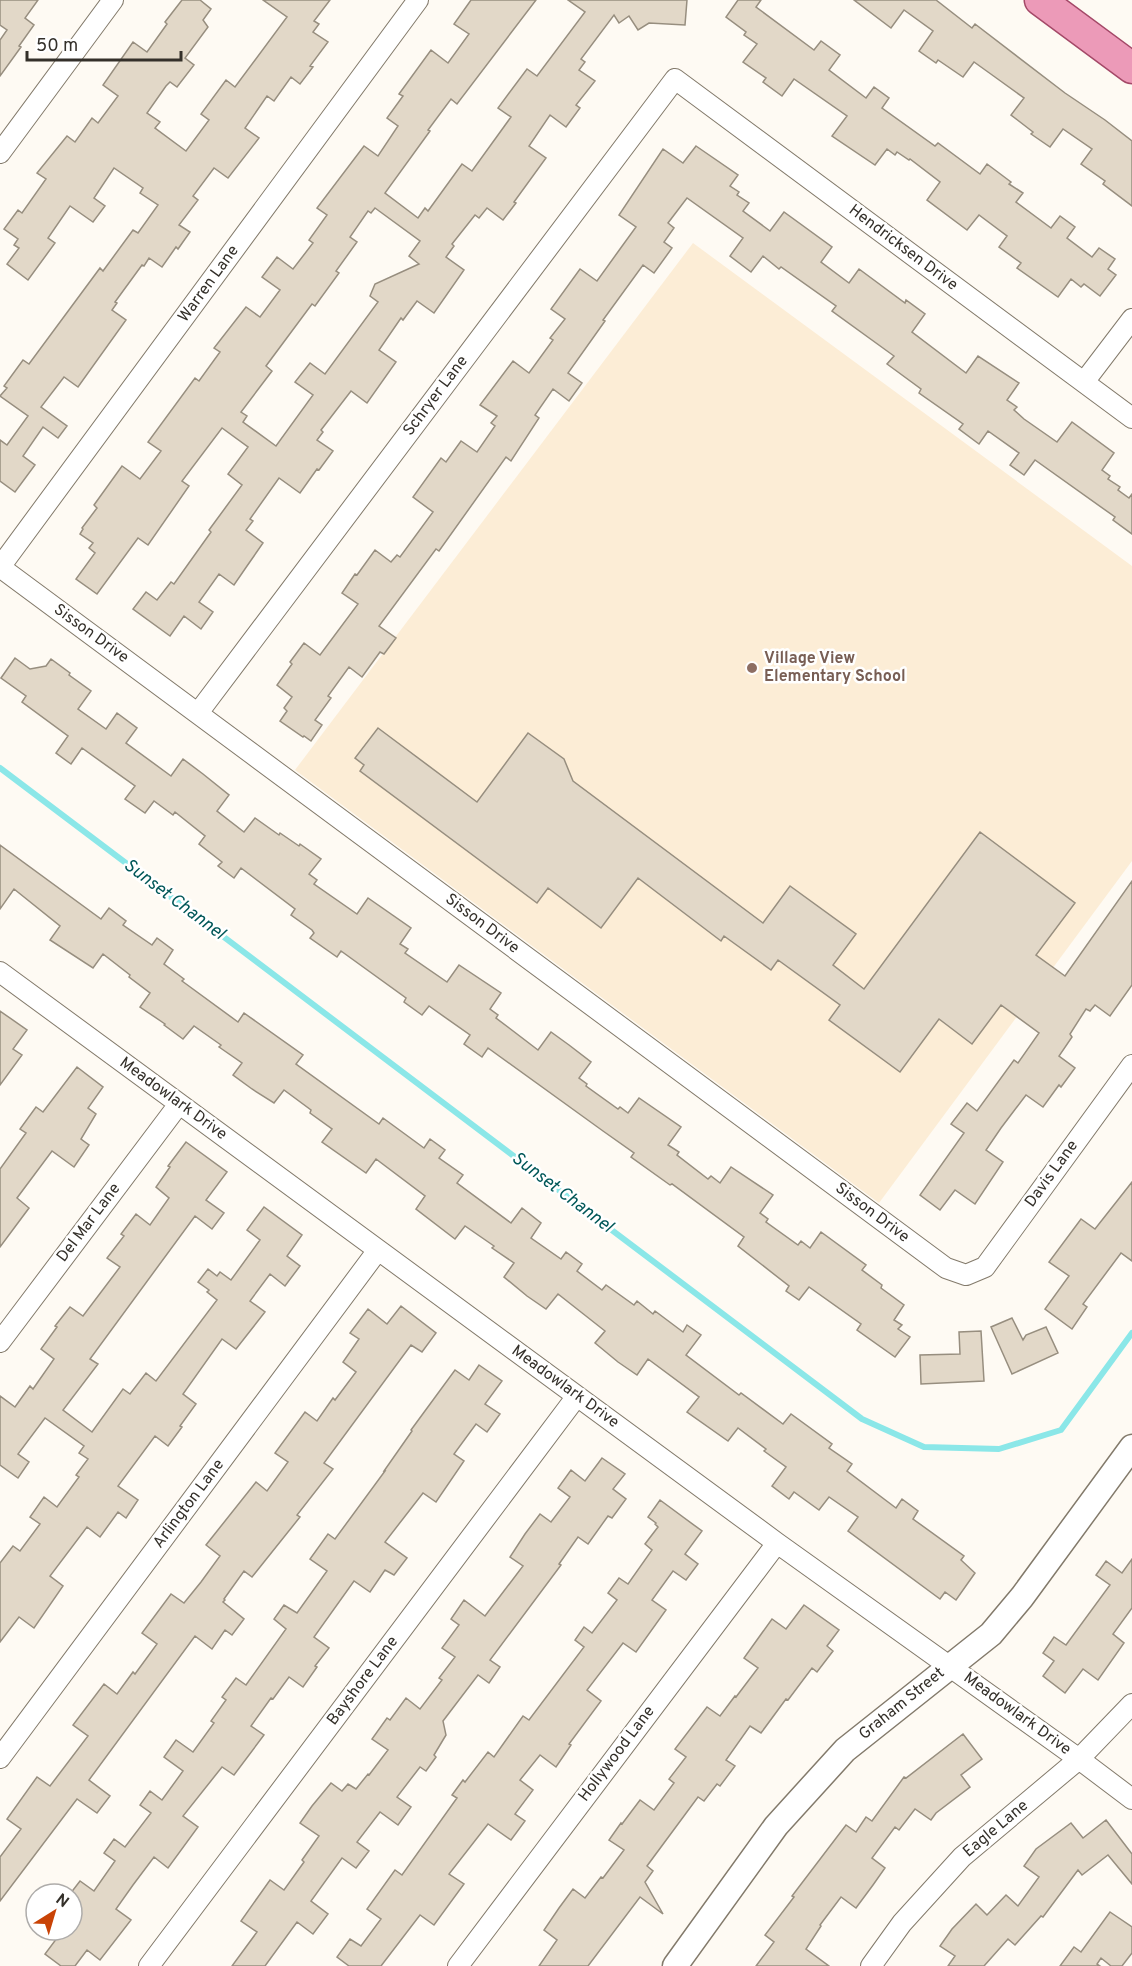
<svg xmlns="http://www.w3.org/2000/svg" width="1132" height="1966" viewBox="0 0 1132 1966" font-family="Overpass,sans-serif">
<rect width="100%" height="100%" fill="#fefaf3"/>
<path fill="#fcedd6" d="M693 243 1132 566V861L879 1203 295 770Z"/>
<g fill="none" stroke-linecap="round" stroke-linejoin="round">
<path stroke="#8be7e8" stroke-width="6" d="M0 768 862 1419 924 1447 999 1449 1061 1430 1132 1333"/>
</g>
<path fill="#e2d8c8" stroke="#978e7f" stroke-width="1.5" fill-rule="evenodd" d="M0 0H38L25 18 34 25 19 46 21 47 0 76V40L7 30 0 25Z
M182 0H200L211 9 203 20 208 27 185 58 194 65 177 87 170 82 166 86 147 113 160 122 155 128 186 151 209 120 201 114 226 80 235 87 287 17 263 0H330L314 21 319 24 313 32 328 42 310 66 313 67 300 84 291 77 274 101 267 96 245 128 259 138 228 178 214 168 193 196 198 200 179 225 190 232 178 249 176 247 162 267 149 258 144 266 142 265 115 302 117 303 112 310 126 320 78 387 64 377 41 407 67 426 58 438 43 427 23 456 35 465 15 492 0 481V440L7 445 28 416 0 396 7 388 4 386 23 360 29 364 100 268 103 271 133 230 138 233 158 205 140 193 143 188 114 168 94 198 105 206 93 222 70 206 48 238 55 243 28 280 7 264 19 248 14 245 18 239 4 229 18 210 22 213 46 179 37 173 67 136 75 142 92 118 98 123 118 96 103 85 133 42 147 52 167 24 165 22Z
M471 0H536L457 104 451 99 428 130 430 131 385 193 418 218 425 208 428 211 462 164 472 171 511 117 498 108 527 69 537 76 585 12 568 0H687L685 25 649 23 638 30 629 16 619 23 614 15 581 59 585 62 579 70 595 81 576 105 580 108 566 127 550 115 529 146 546 158 514 202 516 203 503 220 487 208 479 218 475 215 452 244 454 246 446 257 464 270 434 313 417 301 403 320 401 318 379 350 396 362 367 403 351 391 321 430 323 432 317 440 333 451 319 470 317 469 300 493 279 478 250 519 253 521 246 530 263 543 247 566 234 585 219 574 199 602 213 612 201 629 184 616 170 636 133 609 146 592 157 600 171 582 174 584 211 532 209 530 242 485 228 474 248 447 222 428 182 481 189 486 148 545 138 538 97 594 76 579 95 553 89 548 93 543 80 534 83 529 82 528 97 508 94 505 122 466 140 479 161 451 148 442 195 378 199 381 220 352 214 348 246 307 260 317 280 290 262 277 277 257 293 269 313 243 309 240 327 215 317 208 364 146 378 156 398 126 387 118 403 96 399 94 431 50 448 63 469 34 454 24ZM375 208 420 241 409 256 419 264 375 284 370 296 378 302 325 374 310 363 295 382 313 395 276 446 243 422 247 416 241 412 272 371 266 366 312 304 315 306 339 273 336 271 357 242 350 237 368 211 371 213Z
M738 0H761L756 7 814 50 821 41 840 55 829 70 866 98 874 87 889 98 882 108 935 146 938 143 980 174 987 164 1011 182 1009 184 1023 193 1016 202 1051 228 1060 216 1075 227 1067 238 1092 257 1099 248 1115 259 1108 269 1116 275 1100 296 1084 284 1081 287 1071 279 1058 297 1017 268 1021 263 999 247 1007 236 979 215 967 230 927 200 940 182 910 159 909 160 897 152 895 155 887 149 875 165 832 136 847 116 794 79 782 96 763 82 766 78 743 62 757 44 744 35 746 32 726 17Z
M854 0H936L972 28 975 24 1065 93 1105 120 1132 141V206L1103 184 1105 181 1081 164 1092 149 1063 129 1050 147 1031 134 1033 132 1011 115 1024 98 988 72 974 62 963 77 938 60 936 63 919 51 933 31 904 10 891 28Z
M696 146 738 175 730 186 739 192 737 195 749 203 743 211 770 231 784 212 832 247 821 262 849 283 859 269 905 303 906 300 925 314 912 332 966 373 978 356 1019 383 1007 400 1017 407 1014 410 1024 419 1057 442 1072 422 1114 453 1102 470 1110 476 1108 479 1120 487 1118 490 1129 498 1132 494V534L1113 520 1115 517 1035 460 1024 475 1010 465 1019 453 988 431 979 444 959 429 963 424 919 393 921 389 887 364 894 356 832 311 836 306 781 267 779 269 763 256 751 272 730 256 743 238 687 198 668 223 674 228 664 242 672 248 654 273 643 265 603 320 605 321 568 373 582 383 569 401 553 389 535 415 539 418 511 461 506 457 439 551 436 549 379 626 396 638 384 654 380 652 362 677 349 667 328 696 331 698 315 720 322 725 311 741 304 736 303 737 280 721 287 711 284 708 292 697 277 685 292 664 290 662 304 643 320 655 358 604 342 593 355 574 357 575 375 550 391 562 397 555 400 557 433 512 413 497 441 458 446 462 461 441 477 452 495 426 491 423 497 416 480 405 513 361 529 373 553 340 550 338 565 319 551 309 580 269 597 281 620 249 636 227 619 215 663 149 683 163Z
M15 658 30 669 46 666 51 659 70 673 69 675 91 691 78 709 106 729 117 713 137 728 126 743 171 776 183 759 203 774 229 795 217 811 244 832 255 818 279 835 280 833 299 846 300 844 321 859 309 874 317 880 314 884 357 914 368 898 411 928 400 944 408 949 405 953 447 982 459 965 501 993 490 1009 498 1015 496 1018 538 1050 551 1032 569 1045 591 1062 579 1078 587 1084 586 1086 618 1109 620 1107 628 1113 639 1098 681 1127 668 1145 679 1152 677 1155 708 1179 711 1176 720 1183 731 1167 773 1195 760 1213 768 1219 766 1222 798 1245 801 1241 810 1248 821 1232 866 1265 862 1270 882 1285 881 1288 904 1305 894 1320 902 1325 898 1329 910 1337 895 1357 857 1330 861 1324 809 1287 799 1300 786 1291 789 1286 738 1246 744 1237 672 1184 670 1185 631 1157 634 1153 603 1131 488 1048 482 1057 464 1044 470 1035 429 1006 422 1015 404 1002 406 998 341 951 337 957 310 938 314 933 312 930 291 915 295 909 241 868 234 878 218 866 222 862 199 844 205 836 175 812 173 815 154 801 145 813 125 799 135 786 82 748 71 764 56 753 68 736 22 702 26 696 1 678Z
M378 728 477 802 528 733 564 759 573 781 763 923 790 886 856 934 833 965 864 989 980 832 1075 903 1036 955 1065 976 1132 881V985L1110 1016 1095 1005 1090 1011 1086 1009 1070 1034 1072 1037 1059 1056 1075 1068 1061 1087 1059 1085 1043 1107 1026 1095 1001 1128 986 1150 1003 1162 975 1204 955 1190 940 1210 920 1195 964 1133 951 1124 967 1103 977 1111 1014 1060 1018 1063 1039 1033 1001 1005 972 1044 939 1019 900 1072 829 1020 840 1005 778 960 771 970 724 936 721 941 638 878 601 928 548 888 537 903 360 771 364 765 355 758Z
M0 845 101 919 109 908 126 921 123 925 152 945 157 938 173 950 164 964 184 979 182 981 238 1022 244 1013 303 1055 296 1064 379 1124 383 1118 424 1148 430 1139 445 1150 439 1158 463 1175 457 1183 511 1223 522 1208 541 1223 531 1238 561 1259 566 1252 582 1264 577 1271 602 1290 606 1285 634 1305 637 1301 653 1314 655 1311 683 1332 687 1325 701 1335 686 1355 739 1395 741 1393 783 1424 791 1414 832 1444 829 1448 852 1464 847 1471 896 1508 902 1499 918 1511 913 1519 964 1556 961 1560 975 1573 956 1600 945 1592 940 1599 848 1531 858 1517 829 1497 819 1510 794 1492 789 1499 772 1486 786 1467 764 1451 766 1449 738 1428 728 1441 687 1412 699 1397 648 1359 637 1375 618 1362 595 1343 605 1331 558 1294 546 1309 527 1296 504 1277 514 1263 492 1248 494 1246 465 1226 455 1239 416 1209 425 1196 376 1159 366 1173 322 1142 332 1129 310 1113 311 1110 284 1090 274 1103 252 1089 233 1075 242 1063 219 1047 221 1045 194 1026 183 1039 164 1025 165 1024 140 1007 150 993 129 977 130 975 103 954 93 968 50 940 60 926 14 889 0 909Z
M0 1011 27 1030 13 1049 22 1055 0 1085Z
M77 1067 103 1087 88 1108 96 1114 81 1139 89 1145 74 1167 52 1151 17 1198 29 1208 0 1247V1169L26 1133 20 1129 36 1107 43 1112Z
M186 1142 227 1172 206 1200 224 1213 212 1229 195 1216 90 1359 98 1364 63 1410 92 1432 123 1389 130 1394 146 1373 156 1381 217 1300 207 1292 209 1290 198 1282 208 1269 217 1276 220 1272 231 1280 260 1240 247 1230 264 1207 302 1235 287 1256 300 1266 285 1286 270 1274 250 1301 265 1312 236 1349 222 1339 183 1394 196 1404 180 1426 182 1427 168 1446 155 1436 118 1486 138 1500 126 1518 118 1512 100 1537 87 1527 50 1576 63 1586 34 1628 19 1617 0 1642V1563L13 1546 20 1551 40 1524 30 1517 44 1497 57 1507 79 1477 76 1475 88 1459 79 1453 84 1446 45 1418 18 1454 29 1462 18 1478 0 1465V1396L15 1407 30 1386 33 1389 54 1359 41 1349 57 1327 55 1326 70 1307 83 1316 120 1267 107 1258 124 1236 121 1234 136 1214 150 1225 169 1198 156 1187 170 1167 168 1166Z
M1132 1182V1261L1121 1253 1083 1304 1087 1307 1072 1329 1045 1309 1069 1276 1049 1262 1081 1219 1095 1229Z
M401 1306 436 1333 422 1352 411 1345 324 1463 333 1469 297 1515 300 1517 252 1577 244 1571 224 1599 225 1600 223 1602 244 1619 232 1635 225 1630 212 1649 195 1636 89 1780 110 1796 97 1813 77 1799 0 1901V1857L21 1829 7 1819 37 1777 50 1786 88 1736 73 1725 104 1684 117 1694 133 1672 135 1674 157 1644 142 1633 171 1594 184 1603 201 1582 220 1556 206 1545 256 1482 267 1491 288 1462 275 1453 305 1412 317 1421 333 1398 335 1400 356 1372 343 1362 359 1339 350 1333 368 1309 387 1324Z
M1012 1318 1023 1340 1026 1335 1046 1327 1058 1353 1012 1374 991 1327Z
M981 1331 984 1381 921 1384 920 1355 960 1354 959 1332Z
M479 1365 502 1381 485 1404 500 1414 487 1432 476 1424 454 1454 464 1461 436 1502 423 1493 385 1542 407 1558 394 1575 385 1570 370 1592 354 1581 314 1637 329 1648 315 1666 317 1667 303 1687 289 1677 273 1699 271 1698 251 1726 264 1735 234 1775 222 1767 183 1816 198 1827 168 1868 154 1857 133 1885 116 1909 131 1920 100 1960 87 1950 75 1966H61L45 1954 63 1930H72V1918L80 1907 72 1901V1894H70L80 1881 94 1891 115 1861 104 1853 114 1839 125 1847 151 1813 140 1805 150 1791 162 1800 183 1771 164 1757 176 1740 193 1752 214 1723 211 1721 226 1700 222 1697 236 1678 246 1685 286 1629 274 1619 284 1605 297 1613 327 1571 310 1559 328 1534 335 1539 385 1471H384L412 1431 411 1430 455 1370 469 1380Z
M602 1458 625 1474 613 1489 626 1499 612 1518 608 1516 588 1544 578 1537 559 1564 561 1565 490 1660 500 1667 489 1683 478 1675 443 1721 446 1735 434 1755 436 1757 426 1771 420 1767 397 1797 411 1807 398 1825 380 1812 357 1842 369 1851 356 1868 342 1858 311 1901 328 1914 313 1934 297 1922 265 1966H232L257 1932 241 1921 270 1880 284 1890 304 1862 302 1860 319 1836 300 1823 312 1806 331 1783 342 1791 348 1784 356 1789 368 1774 369 1775 388 1750 372 1739 387 1718 390 1720 406 1698 420 1709 442 1680 439 1678 455 1657 442 1648 459 1625 451 1619 464 1600 485 1616 523 1566 510 1557 525 1534 540 1514 551 1522 570 1497 558 1488 571 1470 585 1481Z
M660 1500 702 1531 685 1554 698 1564 686 1580 673 1571 652 1600 666 1610 636 1652 623 1643 587 1690 601 1701 569 1744 571 1745 556 1767 540 1755 520 1780 533 1790 515 1814 525 1821 511 1840 488 1824 449 1874 464 1884 434 1925 420 1915 381 1966H349L337 1957 350 1939 361 1946 381 1919 367 1909 395 1870 402 1875 457 1798 452 1795 463 1780 465 1782 488 1752 494 1757 523 1716 529 1720 584 1647 575 1640 584 1627 592 1633 617 1600 608 1593 619 1578 628 1584 652 1550 645 1544 658 1527 655 1524 656 1523 648 1517Z
M1132 1559V1608L1113 1634 1124 1643 1098 1680 1083 1669 1065 1693 1043 1676 1054 1661 1043 1653 1054 1637 1066 1645 1110 1585 1096 1575 1106 1561 1122 1573Z
M804 1605 839 1630 827 1646 833 1651 817 1672 812 1668 788 1700 786 1699 761 1733 750 1726 726 1760 735 1766 720 1786 717 1784 704 1801 698 1797 647 1866 653 1871 645 1882 663 1914 640 1897 588 1966H539L557 1940 544 1930 559 1908 573 1889 585 1898 601 1877 603 1878 624 1850 609 1840 621 1823 622 1824 640 1800 654 1810 674 1783 669 1779 686 1757 675 1749 707 1707 720 1716 735 1696 736 1697 758 1668 744 1658 772 1619 786 1629Z
M963 1734 982 1759 961 1775 970 1787 936 1813 931 1820 915 1809 899 1830 895 1827 872 1858 885 1868 873 1885 856 1908 841 1897 820 1925 821 1926 806 1949 829 1966H756L774 1942 765 1935 794 1897 792 1896 846 1825 856 1832 866 1817 872 1821 904 1777 906 1778Z
M1106 1820 1132 1854V1884L1108 1855 1082 1875 1078 1870 1043 1917 1041 1916 1015 1945 1008 1939 984 1966H948L955 1956 940 1946 952 1929 976 1904 987 1915 1006 1895 1018 1906 1039 1877 1024 1866 1036 1849 1071 1823 1083 1838Z
M1110 1912 1132 1927V1953L1122 1966H1111L1101 1958 1097 1964 1100 1966H1060L1074 1947 1081 1952Z"/>
<g fill="none" stroke-linecap="round" stroke-linejoin="round">
<g stroke="#837a6b" stroke-width="22">
<path id="minor" d="M418 0 0 567 946 1268 966 1275 985 1267 1132 1065
M0 153 113 0
M1084 382 1132 319
M198 713 675 79 1132 418
M0 972 777 1543 1079 1759 1132 1799
M0 1342 179 1104
M0 1758 378 1250
M149 1966 577 1396
M458 1966 777 1543
M871 1966 902 1923 962 1857 1079 1759 1132 1704"/>
</g>
<g stroke="#837a6b" stroke-width="27">
<path id="tertiary" d="M675 1966 776 1826 845 1750 991 1634 1022 1597 1132 1447"/>
</g>
<g stroke="#a44968" stroke-width="33">
<path id="primary" d="M1040 0 1132 68"/>
</g>
<use href="#minor" stroke="#fff" stroke-width="20"/>
<use href="#tertiary" stroke="#fff" stroke-width="24"/>
<use href="#primary" stroke="#ec9ab8" stroke-width="30"/>
</g>
<circle fill="#8d6e63" stroke="#fff" stroke-width="2" cx="752" cy="668" r="6"/>
<g text-anchor="middle" dominant-baseline="central" stroke-width="5" stroke-linejoin="round" paint-order="stroke">
<g font-size="16" fill="#34302a" stroke="#fff">
<text transform="translate(903 248) rotate(37)">Hendricksen Drive</text>
<text transform="translate(209 284) rotate(-54)">Warren Lane</text>
<text transform="translate(436 396) rotate(-53)">Schryer Lane</text>
<text transform="translate(91 634) rotate(36)">Sisson Drive</text>
<text transform="translate(482 924) rotate(37)">Sisson Drive</text>
<text transform="translate(173 1099) rotate(36)">Meadowlark Drive</text>
<text transform="translate(1052 1174) rotate(-54)">Davis Lane</text>
<text transform="translate(872 1213) rotate(37)">Sisson Drive</text>
<text transform="translate(89 1223) rotate(-53)">Del Mar Lane</text>
<text transform="translate(565 1387) rotate(36)">Meadowlark Drive</text>
<text transform="translate(189 1504) rotate(-53)">Arlington Lane</text>
<text transform="translate(363 1681) rotate(-53)">Bayshore Lane</text>
<text transform="translate(902 1704) rotate(-39)">Graham Street</text>
<text transform="translate(1017 1714) rotate(36)">Meadowlark Drive</text>
<text transform="translate(617 1754) rotate(-53)">Hollywood Lane</text>
<text transform="translate(996 1829) rotate(-40)">Eagle Lane</text>
</g>
<g font-size="16" font-weight="bold" fill="#785e54" stroke="#fff" text-anchor="start">
<text x="764" y="659">Village View<tspan x="764" dy="18">Elementary School</tspan></text>
</g>
<g font-size="18" font-style="italic" fill="#005758" stroke="#fff">
<text transform="translate(174 900) rotate(37)">Sunset Channel</text>
<text transform="translate(562 1193) rotate(37)">Sunset Channel</text>
</g>
</g>
<g transform="translate(54 1912) rotate(37)"><circle r="28" fill="#ffffff" stroke="#aeacaa" stroke-width="1.5"/>
<path d="M0-4.5L10 22L0 15L-10 22Z" fill="#c94306"/>
<text y="-9" font-size="16" font-weight="bold" text-anchor="middle" fill="#34302a">N</text>
</g>
<path d="M27 51v9h154v-9" fill="none" stroke="#34302a" stroke-width="3"/>
<text x="36" y="51" font-size="18" fill="#34302a" stroke="#ffffff" stroke-width="4.5" paint-order="stroke">50 m</text>
</svg>
